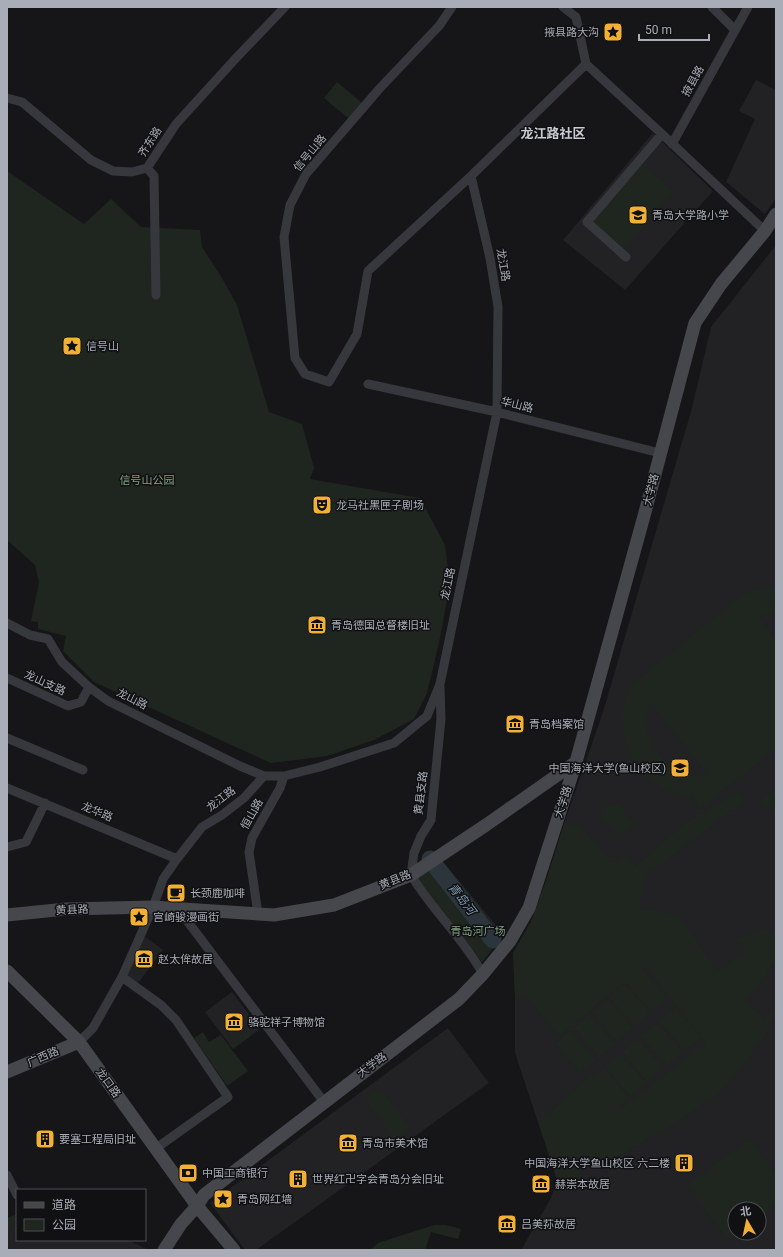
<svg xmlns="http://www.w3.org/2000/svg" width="783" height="1257" viewBox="0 0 783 1257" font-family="Roboto,'Noto Sans SC',sans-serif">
<rect width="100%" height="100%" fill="#161618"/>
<path fill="#222225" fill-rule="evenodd" d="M756 80 776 90V198L765 214 726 182 755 119 739 111Z
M653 133 713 191 625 290 563 240Z
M776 245V1250H521L551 1198 557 1180 515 1053V997L513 953 531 922 547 878 564 824 603 712 692 408 711 327ZM735 1209H759V1233H735Z
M143 935 163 950 138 983 127 976Z
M232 992 260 1029 233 1049 205 1012Z
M448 1028 489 1083 256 1250H245L210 1203Z
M17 1218V1240H128L146 1249 7 1250V1234Z"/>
<path fill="#1e261f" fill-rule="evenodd" d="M337 82 362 103 349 119 324 98Z
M639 161 674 191 622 252 587 222Z
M7 171 84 224 111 199 141 227 200 230 202 247 222 278 237 305 269 412 302 424 314 468 310 479 420 498 445 545 450 584 439 643 427 693 414 719 374 740 327 756 271 763 94 682 63 651 66 636 38 629V622L31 621 39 582 35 565 7 540Z
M762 587 776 589V614L771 613 759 617 776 639V749L700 809 692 797C675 794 651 785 640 771 625 752 619 726 624 703 625 697 628 691 630 686L742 595ZM651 702 708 775C703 775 697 776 692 775 660 768 636 733 651 702Z
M776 788V812L758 802Z
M738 791 745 800 663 863 648 870 638 907 680 916 717 971 746 952 736 939 765 928 776 933V961L745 1003 765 1018 776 1003V1016L764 1037 721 1092 672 1125 614 1159 581 1165 578 1182 557 1180 537 1117 548 1114 591 1075 593 1077 604 1068 629 1098 619 1107 621 1109 706 1043 645 966 642 969 667 998 651 1011 625 982 559 1036 526 996 515 997 513 953 531 922 547 878 564 824 581 827 613 863 625 853 636 866 684 824Z
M605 804 620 805 635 825 621 836 600 817Z
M445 864 504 935 482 962 425 891 414 875Z
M625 984 650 1013 634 1027 609 997Z
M607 998 633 1028 617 1042 592 1012Z
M675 1007 701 1037 685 1051 659 1021Z
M589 1014 615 1044 599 1057 574 1028Z
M242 1019 245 1023 231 1033 228 1029Z
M657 1023 683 1052 667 1066 641 1036Z
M248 1030 252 1035 233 1049 229 1044Z
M570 1030 596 1060 580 1073 555 1044Z
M203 1032 209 1042 221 1035 248 1071 227 1086 194 1038Z
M638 1038 663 1068 647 1082 622 1052Z
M620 1054 646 1083 630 1097 605 1067Z
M380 1088 410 1127 395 1139 365 1099Z
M749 1139 776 1174V1204L759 1217V1209H735V1233H738L728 1240 687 1185Z
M17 1214V1218L7 1235V1218Z
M434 1225H446L461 1229 458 1239 431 1232 425 1250H370L378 1243Z"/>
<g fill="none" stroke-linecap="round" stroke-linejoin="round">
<path stroke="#2c353c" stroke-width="17" d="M430 859 493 940"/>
<path stroke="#37383d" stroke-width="9" d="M452 7 439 26 380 88 306 174 290 205 284 237 295 358 305 374 329 382 357 334 368 271 471 176 586 64
M563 7 576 17 586 64
M712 7 735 30
M586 64 662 134 765 231
M7 98 22 102 91 160 113 171 132 172 147 168 176 124 237 57 285 7
M672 144 748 7
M147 168 154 176 156 295
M626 257 587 222 662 134
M368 384 497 412 660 453
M7 623 30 635 48 639 62 662 89 687 108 701 240 766 264 776H284L320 767 394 743 427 716 440 684 497 412 498 307 490 258 471 176
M7 678 68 706 81 702 89 687
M440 687 441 719 431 820 421 836 414 853 411 875C432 910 463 938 483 974
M7 738 83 770
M7 788 177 859
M7 847 26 842 45 803
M185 909V918L324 1102
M258 914 249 852 252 838 280 788 284 776
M122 977 161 1005 176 1020 228 1097 155 1149
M79 1042 93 1028 122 977 153 907 163 879 177 859 202 827 222 815 244 798 264 776
M7 1175 17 1195"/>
<path stroke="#45474d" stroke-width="13" d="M7 915 66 909 153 907 274 915 334 905 411 875 486 825 576 762
M7 971 79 1042 197 1206 234 1250
M7 1072 79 1042
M164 1250 181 1224 197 1206 204 1195 459 999 483 974 510 941 529 908 576 762 644 516 695 323 721 284 765 231 776 214"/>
</g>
<defs>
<g id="sight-square" transform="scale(1)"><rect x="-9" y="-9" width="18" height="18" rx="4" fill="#f2b134" stroke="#111113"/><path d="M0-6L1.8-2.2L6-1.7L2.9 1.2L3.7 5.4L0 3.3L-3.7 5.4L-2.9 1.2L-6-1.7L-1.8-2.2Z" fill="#111"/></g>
<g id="school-square" transform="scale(1)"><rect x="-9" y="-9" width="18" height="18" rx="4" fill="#f2b134" stroke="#111113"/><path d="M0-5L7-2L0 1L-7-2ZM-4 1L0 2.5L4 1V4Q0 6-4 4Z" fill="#111"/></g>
<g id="theatre-square" transform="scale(1)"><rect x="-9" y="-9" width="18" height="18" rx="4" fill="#f2b134" stroke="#111113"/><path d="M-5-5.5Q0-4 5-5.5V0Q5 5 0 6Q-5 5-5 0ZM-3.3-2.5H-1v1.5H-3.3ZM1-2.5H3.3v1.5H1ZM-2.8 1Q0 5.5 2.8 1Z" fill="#111"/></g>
<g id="museum-square" transform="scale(1)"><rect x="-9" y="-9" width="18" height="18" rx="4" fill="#f2b134" stroke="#111113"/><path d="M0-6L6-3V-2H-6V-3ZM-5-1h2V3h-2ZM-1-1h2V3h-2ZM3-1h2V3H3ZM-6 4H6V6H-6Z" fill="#111"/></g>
<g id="university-square" transform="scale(1)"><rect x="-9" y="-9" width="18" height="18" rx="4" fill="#f2b134" stroke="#111113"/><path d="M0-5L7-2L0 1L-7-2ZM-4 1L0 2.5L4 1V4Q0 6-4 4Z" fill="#111"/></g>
<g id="cafe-square" transform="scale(1)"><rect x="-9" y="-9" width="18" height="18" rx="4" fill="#f2b134" stroke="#111113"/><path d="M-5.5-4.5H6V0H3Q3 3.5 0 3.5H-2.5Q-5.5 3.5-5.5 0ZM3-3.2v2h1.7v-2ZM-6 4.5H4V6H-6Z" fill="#111"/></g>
<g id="building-square" transform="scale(1)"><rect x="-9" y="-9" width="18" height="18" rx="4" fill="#f2b134" stroke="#111113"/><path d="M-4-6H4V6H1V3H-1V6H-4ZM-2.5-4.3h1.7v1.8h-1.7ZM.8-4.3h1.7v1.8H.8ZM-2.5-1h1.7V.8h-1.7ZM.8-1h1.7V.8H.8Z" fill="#111"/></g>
<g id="bank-square" transform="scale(1)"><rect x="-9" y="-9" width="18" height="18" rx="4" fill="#f2b134" stroke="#111113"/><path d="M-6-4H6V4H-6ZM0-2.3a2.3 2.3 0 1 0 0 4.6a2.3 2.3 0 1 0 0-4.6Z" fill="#111"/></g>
</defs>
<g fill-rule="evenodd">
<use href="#sight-square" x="613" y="32"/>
<use href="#school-square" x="638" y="215"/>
<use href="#sight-square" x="72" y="346"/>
<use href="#theatre-square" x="322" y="505"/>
<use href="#museum-square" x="317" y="625"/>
<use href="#museum-square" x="515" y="724"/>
<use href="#university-square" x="680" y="768"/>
<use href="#cafe-square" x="176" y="893"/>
<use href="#sight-square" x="139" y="917"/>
<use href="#museum-square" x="144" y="959"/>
<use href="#museum-square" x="234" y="1022"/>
<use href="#building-square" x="45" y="1139"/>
<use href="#museum-square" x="348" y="1143"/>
<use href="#building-square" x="684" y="1163"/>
<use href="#bank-square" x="188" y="1173"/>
<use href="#building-square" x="298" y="1179"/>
<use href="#museum-square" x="541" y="1184"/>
<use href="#sight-square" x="223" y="1199"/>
<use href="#museum-square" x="507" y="1224"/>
</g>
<g text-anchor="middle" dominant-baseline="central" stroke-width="3" stroke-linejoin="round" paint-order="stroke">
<g font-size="11" fill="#a8adb8" stroke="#111113" text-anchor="start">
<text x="599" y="32" text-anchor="end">掖县路大沟</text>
<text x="652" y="215">青岛大学路小学</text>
<text x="86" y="346">信号山</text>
<text x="336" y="505">龙马社黑匣子剧场</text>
<text x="331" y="625">青岛德国总督楼旧址</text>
<text x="529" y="724">青岛档案馆</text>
<text x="666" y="768" text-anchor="end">中国海洋大学(鱼山校区)</text>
<text x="190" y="893">长颈鹿咖啡</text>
<text x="153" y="917">宫崎骏漫画街</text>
<text x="158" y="959">赵太侔故居</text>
<text x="248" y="1022">骆驼祥子博物馆</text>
<text x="59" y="1139">要塞工程局旧址</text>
<text x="362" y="1143">青岛市美术馆</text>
<text x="670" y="1163" text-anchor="end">中国海洋大学鱼山校区 六二楼</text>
<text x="202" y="1173">中国工商银行</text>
<text x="312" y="1179">世界红卍字会青岛分会旧址</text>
<text x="555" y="1184">赫崇本故居</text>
<text x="237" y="1199">青岛网红墙</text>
<text x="521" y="1224">吕美荪故居</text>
</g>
<g font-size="11" fill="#a8adb8" stroke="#111113">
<text transform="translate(693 81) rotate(-61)">掖县路</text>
<text transform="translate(150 142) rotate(-57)">齐东路</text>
<text transform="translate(310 153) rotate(-51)">信号山路</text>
<text transform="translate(503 265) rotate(80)">龙江路</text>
<text transform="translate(517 405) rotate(14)">华山路</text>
<text transform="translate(651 490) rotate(-76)">大学路</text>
<text transform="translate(448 584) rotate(-78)">龙江路</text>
<text transform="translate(45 683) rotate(25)">龙山支路</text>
<text transform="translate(132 699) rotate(27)">龙山路</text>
<text transform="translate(421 793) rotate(-83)">黄县支路</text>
<text transform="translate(221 799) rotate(-37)">龙江路</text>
<text transform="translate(563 802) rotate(-72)">大学路</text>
<text transform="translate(97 812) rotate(23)">龙华路</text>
<text transform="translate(252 814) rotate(-61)">恒山路</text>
<text transform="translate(395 880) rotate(-22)">黄县路</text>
<text transform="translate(72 910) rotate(-3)">黄县路</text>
<text transform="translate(43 1057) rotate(-23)">广西路</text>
<text transform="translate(372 1065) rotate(-37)">大学路</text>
<text transform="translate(108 1083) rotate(54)">龙口路</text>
</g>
<g font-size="11" fill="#7fa381" stroke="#111113">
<text x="147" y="480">信号山公园</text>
<text x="478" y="931">青岛河广场</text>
</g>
<g font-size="12" font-style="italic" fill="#7f9bb3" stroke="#111113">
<text transform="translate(462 899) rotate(52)">青岛河</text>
</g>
<g font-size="13" font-weight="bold" fill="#c9ccd4" stroke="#111113">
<text x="553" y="133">龙江路社区</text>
</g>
</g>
<rect width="783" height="1257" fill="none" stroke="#a8adb8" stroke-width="16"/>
<rect x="16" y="1189" width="130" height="52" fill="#111113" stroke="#4d4f55"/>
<rect x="24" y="1202" width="20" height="6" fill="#45474d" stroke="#4d4f55"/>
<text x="52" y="1209" font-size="12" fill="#a8adb8">道路</text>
<rect x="24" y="1219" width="20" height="12" fill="#1e261f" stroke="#4d4f55"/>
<text x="52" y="1229" font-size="12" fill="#a8adb8">公园</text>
<g transform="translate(747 1221) rotate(351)"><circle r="19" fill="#111113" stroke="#4d4f55"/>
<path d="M0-3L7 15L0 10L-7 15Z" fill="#f2b134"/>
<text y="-6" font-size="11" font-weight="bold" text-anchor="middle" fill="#a8adb8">北</text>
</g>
<path d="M639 34v6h70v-6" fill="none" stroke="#a8adb8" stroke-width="2"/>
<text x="645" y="34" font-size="12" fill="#a8adb8" stroke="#111113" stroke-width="3" paint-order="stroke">50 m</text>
</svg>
